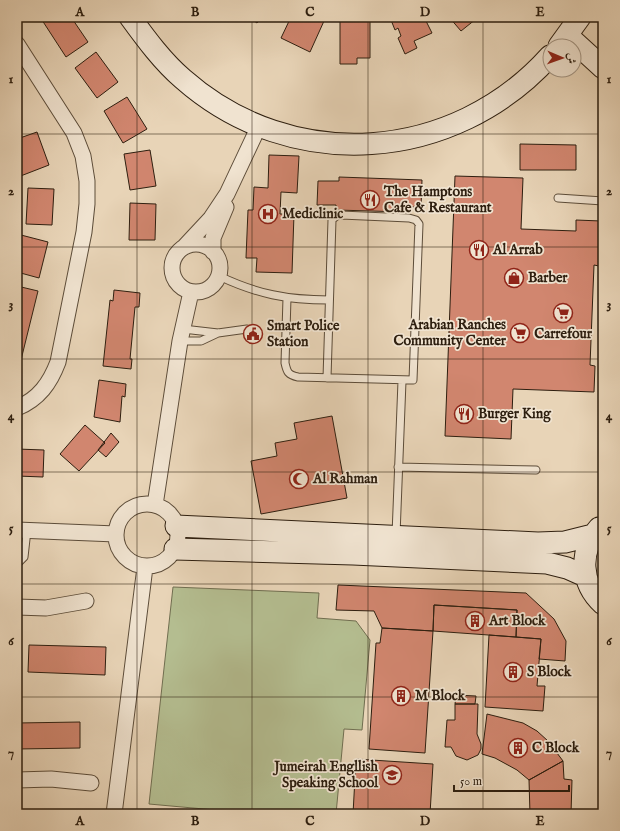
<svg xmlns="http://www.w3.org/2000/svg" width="620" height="831" viewBox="0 0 620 831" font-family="'IM FELL English',Amiri,serif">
<rect width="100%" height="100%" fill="#e8d4b7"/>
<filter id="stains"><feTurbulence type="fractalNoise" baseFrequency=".005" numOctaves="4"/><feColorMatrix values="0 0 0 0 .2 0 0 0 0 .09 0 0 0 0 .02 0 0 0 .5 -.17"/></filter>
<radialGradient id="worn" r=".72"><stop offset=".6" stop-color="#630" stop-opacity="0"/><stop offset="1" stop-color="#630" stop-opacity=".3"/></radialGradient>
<path fill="#b4bd90" stroke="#706e50" d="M173 587 319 593 317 618 356 621 370 640 362 730 344 729 336 814H259L149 804Z"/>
<path fill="#d1866f" stroke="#2d1e0f" d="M40 17H71L88 42 66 57Z
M249 17H262L257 23Z
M291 17H315L324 21 310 52 281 38Z
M354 17H370V58H357V64H340V21H354Z
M397 17H424L432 33 414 41 417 48 405 54 398 38 401 36 398 28 395 30 391 20Z
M449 17H474L476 19 461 31Z
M96 52 118 82 97 98 75 68Z
M127 97 147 129 123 143 104 111Z
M37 132 49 165 18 177 17 139Z
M520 144 576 145V170H520Z
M150 150 156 186 130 190 124 154Z
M269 155 299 156 297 193 281 192 280 214H294L292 273 256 272 257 258H246L248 210H253L254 187 268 188Z
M455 176 523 178 521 229 576 231V220L601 221 599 266 594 265 590 365 595 366 594 392 513 389 511 439 445 436Z
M339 177 422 180 421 207H405V212L336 210V205H317L318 181H339Z
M28 188 54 189 52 225 26 224Z
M130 203 156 204 155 240H129Z
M21 235 48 242 39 278 17 272V253Z
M17 286 38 291 20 364 17 363Z
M114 290 140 293 139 307H135L130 359H132L131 369 103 366 110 300 113 301Z
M99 380 126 384 125 397 122 396 120 422 94 417Z
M332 416 347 498 261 514 251 461 277 456 275 443 297 439 294 423Z
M85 425 105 443 79 471 60 454Z
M111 433 119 442 106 457 98 450Z
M17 449 44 450 43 477 17 476Z
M338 585 526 593 554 619 566 641 565 661 539 659 541 639 516 637 517 610 434 605 433 631 382 628 374 611 336 610Z
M434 605 517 610 516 637 433 631Z
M382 628 433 631 425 753 369 749 376 643H380Z
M489 635 541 639 537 686H545L543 711 485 707Z
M29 645 106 647 105 675 28 672Z
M456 695 476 696 475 704H455Z
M455 704H478L477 734 481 744V749L478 755 467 760 456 756 451 747H445L447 720H455Z
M487 714 523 723 537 731 548 741 563 761 529 780 517 770 495 758 482 754Z
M80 722V748L17 749V723Z
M356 759 433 764 430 814H353Z
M563 761 564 779 572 780 571 814H530L529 780Z"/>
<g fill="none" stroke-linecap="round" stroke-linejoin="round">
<g stroke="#5c4c39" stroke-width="9">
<path id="lane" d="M558 198 603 201
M219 276C257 294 287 300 329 300
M287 298 285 363C287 372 288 375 298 377L413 380 419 224 416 220 409 218 341 215 336 216 332 220 327 378
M183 329 218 333 247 329
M180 341H201L218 333
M398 467 536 470
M396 535 402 381
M17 564 24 557 27 530"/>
</g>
<g stroke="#5c4c39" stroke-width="17">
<path id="street" d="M17 44 74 133 83 156 87 181V204L84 232 58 362C50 383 39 399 17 408
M172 268a24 24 0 1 1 48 0a24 24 0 1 1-48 0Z
M183 248 211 218 227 194 259 126
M213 252V238L226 207
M116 535a31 31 0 1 1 62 0a31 31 0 1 1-62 0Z
M155 505 180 341 191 292
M17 530 116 534
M17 607 46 608 86 601
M17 780 51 779 91 783
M114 814 145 567"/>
</g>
<g stroke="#2d1e0f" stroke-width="23">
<path id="secondary" d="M130 17C146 39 163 62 183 79 292 175 454 163 550 56
M568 36 603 68
M559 46 580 17
M176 526 538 543 565 542 593 535
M599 528C579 551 580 583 603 604
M175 549 353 554 547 563 567 568 585 576"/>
</g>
<use href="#lane" stroke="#f0e3d0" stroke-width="7"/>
<use href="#street" stroke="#f0e3d0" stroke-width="15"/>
<use href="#secondary" stroke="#f0e3d0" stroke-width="21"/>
</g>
<path fill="none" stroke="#2d1e0f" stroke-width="1" stroke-opacity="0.55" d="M137 17V814M252 17V814M368 17V814M483 17V814M17 134H603M17 247H603M17 359H603M17 472H603M17 584H603M17 697H603"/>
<defs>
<g id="restaurant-ring" transform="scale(1)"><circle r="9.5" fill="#f0e3d0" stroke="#8f2418" stroke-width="1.5"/><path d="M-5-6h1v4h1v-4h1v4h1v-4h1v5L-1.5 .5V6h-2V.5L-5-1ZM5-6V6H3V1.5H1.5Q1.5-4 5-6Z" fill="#8f2418"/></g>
<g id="hospital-ring" transform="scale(1)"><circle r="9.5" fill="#f0e3d0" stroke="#8f2418" stroke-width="1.5"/><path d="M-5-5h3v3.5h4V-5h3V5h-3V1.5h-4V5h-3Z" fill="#8f2418"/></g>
<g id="shop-ring" transform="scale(1)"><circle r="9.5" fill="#f0e3d0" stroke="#8f2418" stroke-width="1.5"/><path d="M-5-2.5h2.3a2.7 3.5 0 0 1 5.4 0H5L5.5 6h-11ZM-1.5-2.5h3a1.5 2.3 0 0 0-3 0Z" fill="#8f2418"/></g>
<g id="supermarket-ring" transform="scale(1)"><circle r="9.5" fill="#f0e3d0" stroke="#8f2418" stroke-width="1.5"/><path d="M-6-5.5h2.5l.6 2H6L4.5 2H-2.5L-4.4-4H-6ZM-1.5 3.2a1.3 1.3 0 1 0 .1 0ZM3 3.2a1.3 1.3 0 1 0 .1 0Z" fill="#8f2418"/></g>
<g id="civic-ring" transform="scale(1)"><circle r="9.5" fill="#f0e3d0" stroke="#8f2418" stroke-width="1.5"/><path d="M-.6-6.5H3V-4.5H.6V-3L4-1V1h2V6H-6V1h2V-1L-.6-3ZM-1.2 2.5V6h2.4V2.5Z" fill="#8f2418"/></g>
<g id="mosque-ring" transform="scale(1)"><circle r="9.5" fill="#f0e3d0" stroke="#8f2418" stroke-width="1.5"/><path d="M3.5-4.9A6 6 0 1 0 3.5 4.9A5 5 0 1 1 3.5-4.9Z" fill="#8f2418"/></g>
<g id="building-ring" transform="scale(1)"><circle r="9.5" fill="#f0e3d0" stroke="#8f2418" stroke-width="1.5"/><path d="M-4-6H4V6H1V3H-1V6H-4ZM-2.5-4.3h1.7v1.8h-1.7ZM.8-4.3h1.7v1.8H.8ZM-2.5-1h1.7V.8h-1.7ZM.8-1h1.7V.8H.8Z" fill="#8f2418"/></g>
<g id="school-ring" transform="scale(1)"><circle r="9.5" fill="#f0e3d0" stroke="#8f2418" stroke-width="1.5"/><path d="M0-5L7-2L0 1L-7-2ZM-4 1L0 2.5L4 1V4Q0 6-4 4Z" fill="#8f2418"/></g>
</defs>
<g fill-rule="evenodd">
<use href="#restaurant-ring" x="370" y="200"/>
<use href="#hospital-ring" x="268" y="214"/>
<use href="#restaurant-ring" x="479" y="250"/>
<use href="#shop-ring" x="514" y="278"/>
<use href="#supermarket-ring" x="563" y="313"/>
<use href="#supermarket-ring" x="520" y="333"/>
<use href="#civic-ring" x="253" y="334"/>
<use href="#restaurant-ring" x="464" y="414"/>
<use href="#mosque-ring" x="299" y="479"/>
<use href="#building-ring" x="475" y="621"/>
<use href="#building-ring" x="513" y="672"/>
<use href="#building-ring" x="401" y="696"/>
<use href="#building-ring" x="518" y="748"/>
<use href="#school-ring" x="392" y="775"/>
</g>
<g text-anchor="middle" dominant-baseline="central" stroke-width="3.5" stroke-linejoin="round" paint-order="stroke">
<g font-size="14" font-weight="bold" fill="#2d1e0f" stroke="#f0e3d0" text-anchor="start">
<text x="384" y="192">The Hamptons<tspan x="384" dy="16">Cafe &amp; Restaurant</tspan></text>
<text x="282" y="214">Mediclinic</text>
<text x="493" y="250">Al Arrab</text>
<text x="528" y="278">Barber</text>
<text x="506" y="325" text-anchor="end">Arabian Ranches<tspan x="506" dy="16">Community Center</tspan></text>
<text x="267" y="326">Smart Police<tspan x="267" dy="16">Station</tspan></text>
<text x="563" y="334" text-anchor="middle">Carrefour</text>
<text x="478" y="414">Burger King</text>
<text x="313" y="479">Al Rahman</text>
<text x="489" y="621">Art Block</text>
<text x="527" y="672">S Block</text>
<text x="415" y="696">M Block</text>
<text x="532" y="748">C Block</text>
<text x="378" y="767" text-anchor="end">Jumeirah Engllish<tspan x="378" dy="16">Speaking School</tspan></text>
</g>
</g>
<rect width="620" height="831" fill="none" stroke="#e8d4b7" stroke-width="44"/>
<g transform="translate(562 58) rotate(92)"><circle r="19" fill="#f0e3d0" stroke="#a29483"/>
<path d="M0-3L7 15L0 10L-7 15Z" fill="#8f2418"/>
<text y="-6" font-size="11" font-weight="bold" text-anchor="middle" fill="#2d1e0f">ش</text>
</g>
<path d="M454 785v6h115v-6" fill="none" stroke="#2d1e0f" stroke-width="2"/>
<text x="460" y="785" font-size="12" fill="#2d1e0f" stroke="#f0e3d0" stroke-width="3" paint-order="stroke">50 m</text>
<rect x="22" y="22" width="576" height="787" fill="none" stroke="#2d1e0f" stroke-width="1.5"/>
<g font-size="13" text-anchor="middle" font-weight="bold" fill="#2d1e0f">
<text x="80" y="16">A</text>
<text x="195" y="16">B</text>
<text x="310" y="16">C</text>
<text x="425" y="16">D</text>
<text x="540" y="16">E</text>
<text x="11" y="83">1</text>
<text x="609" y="83">1</text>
<text x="11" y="195">2</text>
<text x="609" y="195">2</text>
<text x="11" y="308">3</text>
<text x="609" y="308">3</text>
<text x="11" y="420">4</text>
<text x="609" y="420">4</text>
<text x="11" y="532">5</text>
<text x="609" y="532">5</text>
<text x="11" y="645">6</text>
<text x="609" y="645">6</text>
<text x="11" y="757">7</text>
<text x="609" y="757">7</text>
<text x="80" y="825">A</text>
<text x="195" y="825">B</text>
<text x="310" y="825">C</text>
<text x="425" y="825">D</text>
<text x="540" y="825">E</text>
</g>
<rect width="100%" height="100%" filter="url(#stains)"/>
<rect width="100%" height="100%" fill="url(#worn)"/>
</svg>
